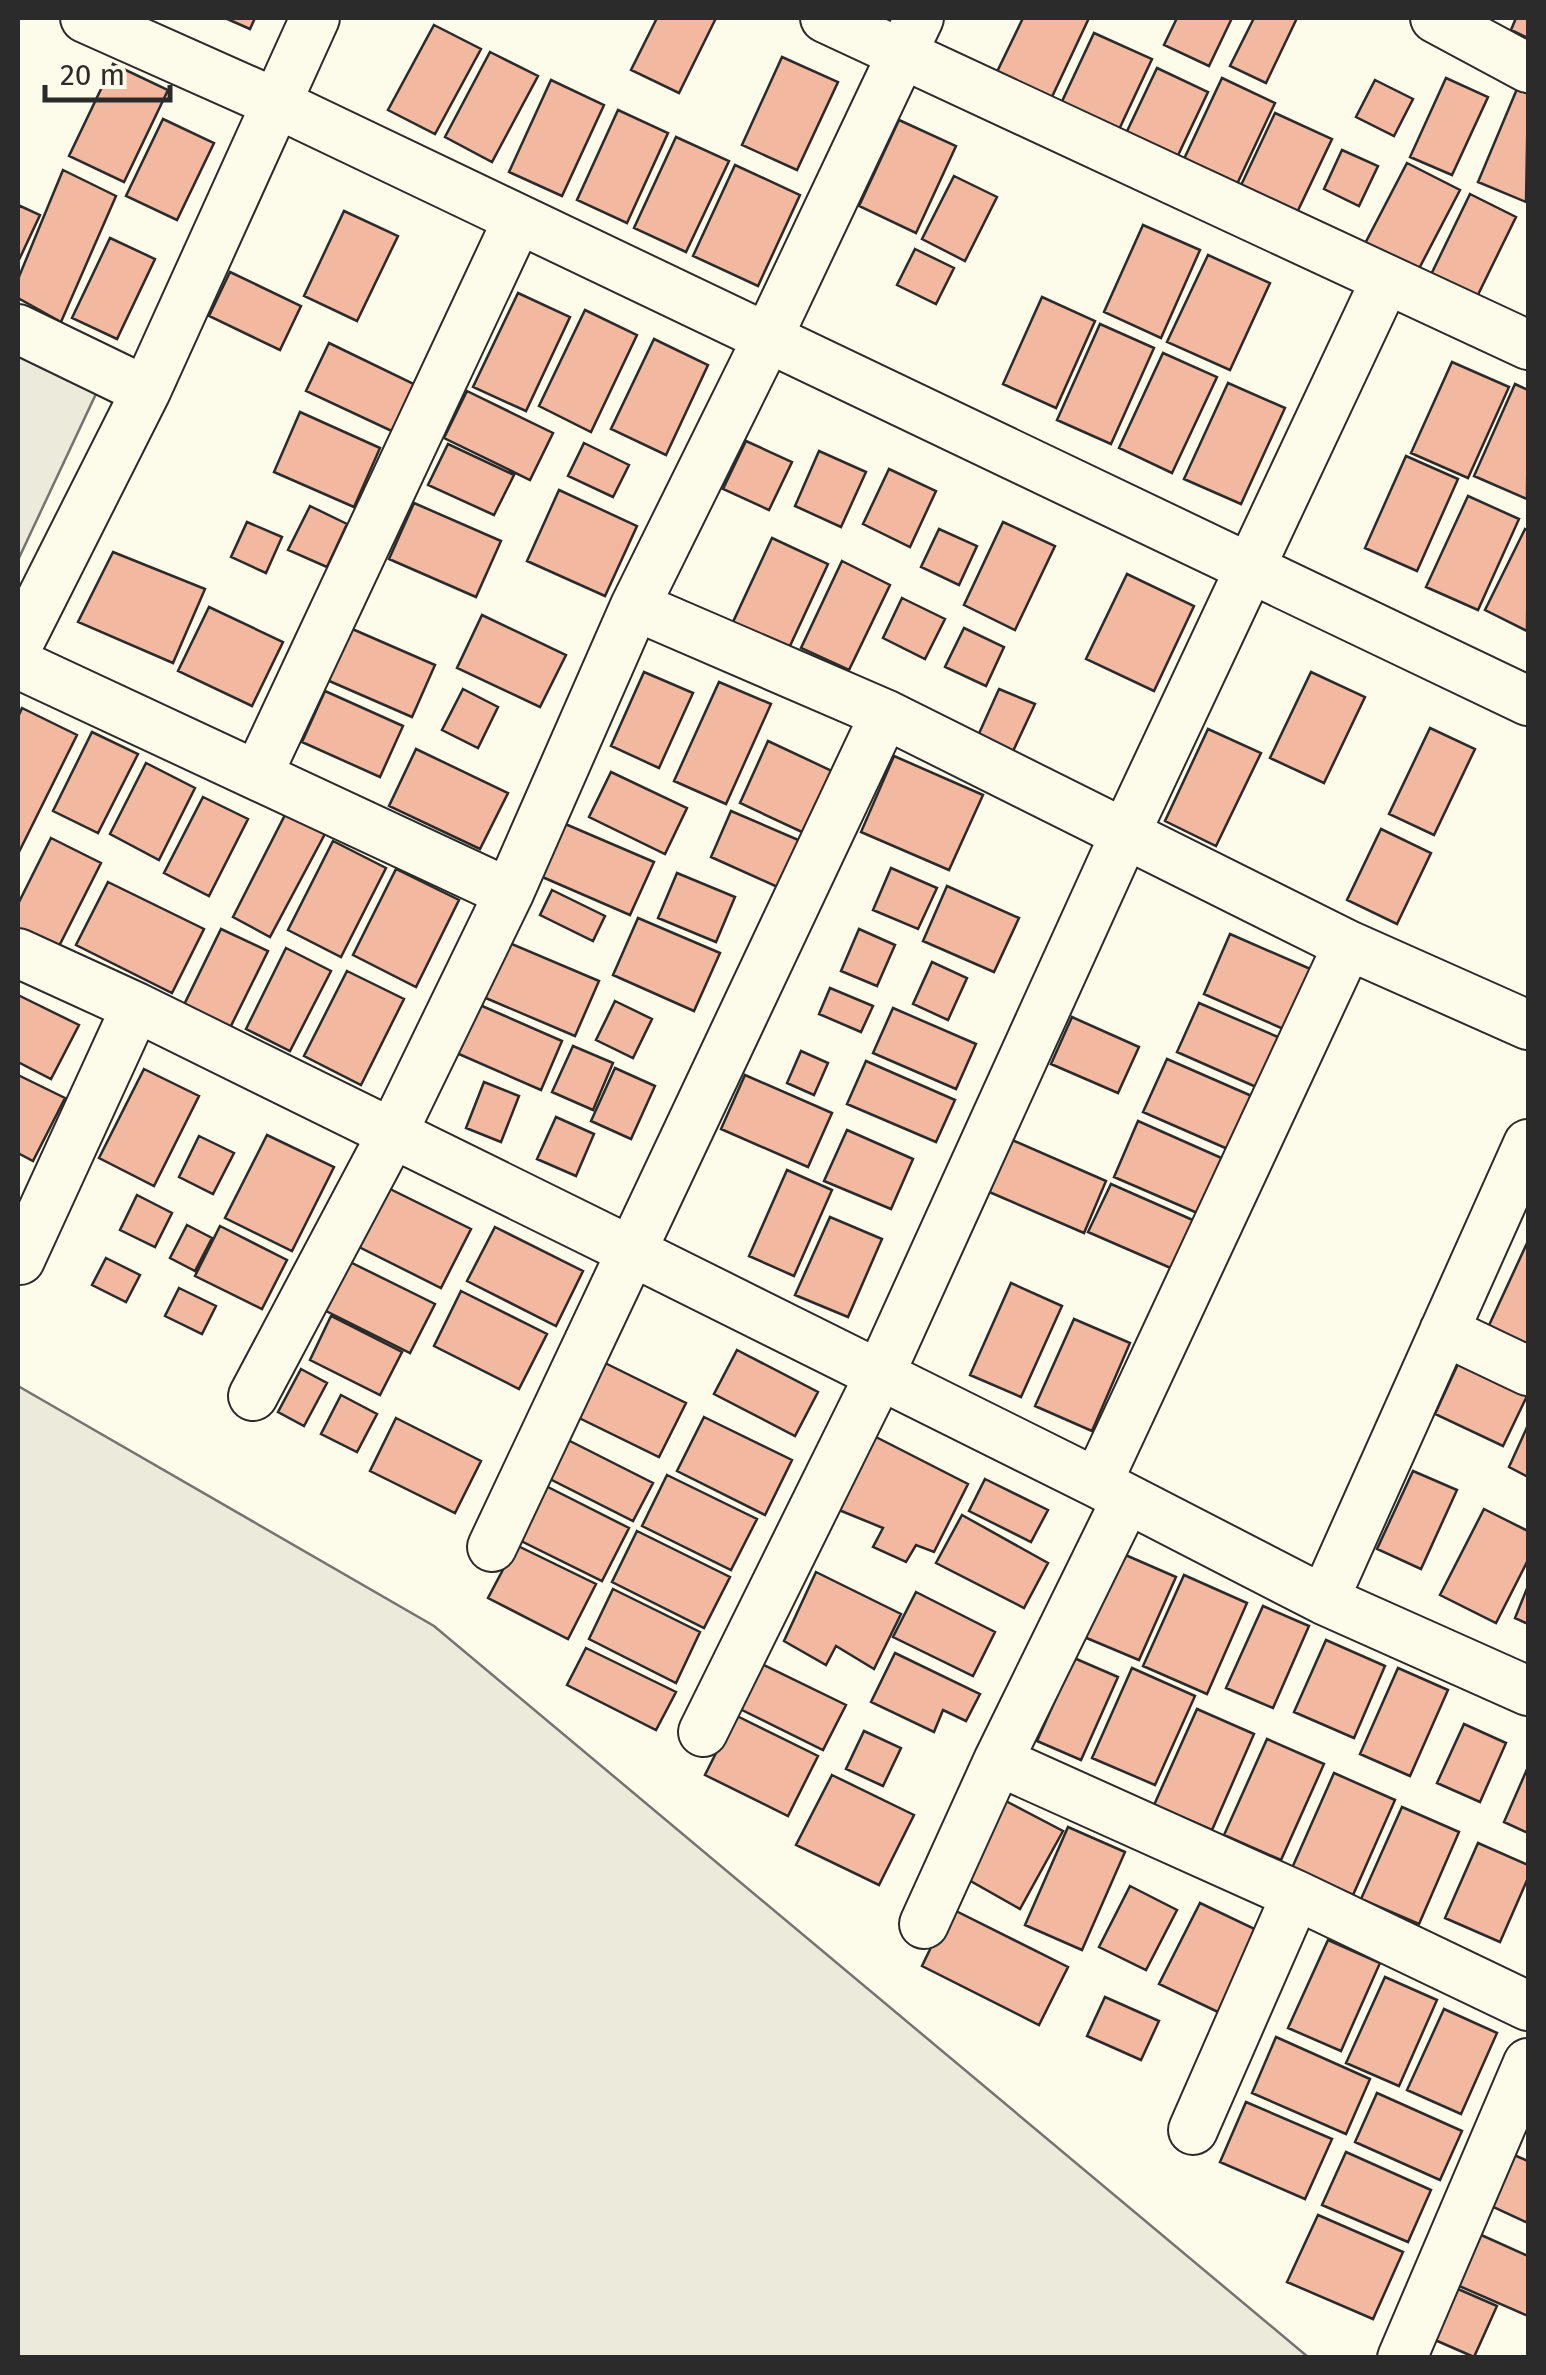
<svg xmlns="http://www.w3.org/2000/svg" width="1546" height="2375" viewBox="0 0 1546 2375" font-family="'Fira Sans',sans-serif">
<rect width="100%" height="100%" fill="#fdfbea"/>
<path fill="#ecebdb" stroke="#74746e" stroke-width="2.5" d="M18 342 102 381 18 560Z
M18 1386 434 1626 1308 2357H18Z"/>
<path fill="#f2b8a0" stroke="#2b2b2b" stroke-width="2.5" d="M225 18H255L250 29Z
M657 18H716L679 93 631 70Z
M1023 18H1089L1050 101 995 76Z
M1177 18H1232L1209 66 1164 45Z
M1254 18H1297L1266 83 1230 66Z
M1516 18H1528V38L1511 30Z
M434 25 481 49 435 134 388 110Z
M1094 33 1152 59 1115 138 1058 110Z
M490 52 538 76 492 162 445 137Z
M782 57 838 82 797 170 742 145Z
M113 64 168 90 124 182 69 156Z
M1157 68 1208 92 1172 168 1121 144Z
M1222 78 1275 103 1230 199 1177 174Z
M1446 78 1488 97 1452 175 1410 157Z
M551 80 604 105 562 196 509 172Z
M1375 80 1413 99 1394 136 1356 117Z
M1517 89 1528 94 1526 202 1478 182Z
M618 110 668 133 627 223 577 200Z
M1275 113 1332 139 1292 223 1236 196Z
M163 119 214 143 177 220 126 196Z
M899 120 956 146 916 233 859 206Z
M676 137 729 161 686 252 634 228Z
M1342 150 1378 166 1359 206 1324 189Z
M1407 163 1460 190 1411 284 1358 257Z
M735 165 800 195 758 286 693 256Z
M63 170 116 196 61 322 18 298V279Z
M954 176 997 197 965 261 922 239Z
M1470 194 1516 217 1471 309 1425 287Z
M18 205 40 215 18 262Z
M344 211 398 236 357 321 304 296Z
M1143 225 1200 250 1161 338 1104 312Z
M110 238 155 259 117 339 72 318Z
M915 249 954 268 936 304 897 285Z
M1208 255 1270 283 1230 370 1167 342Z
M230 272 301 306 280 350 209 316Z
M518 293 570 317 526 411 473 387Z
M1042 297 1095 321 1056 408 1003 384Z
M585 310 637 335 591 432 539 406Z
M1100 324 1154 348 1111 444 1057 420Z
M654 339 708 365 666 455 611 429Z
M329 343 418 386 396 433 306 391Z
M1163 353 1217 377 1172 473 1119 448Z
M1452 362 1509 387 1468 478 1411 453Z
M1228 383 1285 408 1241 504 1184 479Z
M1515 384 1528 390 1527 499 1474 476Z
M467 391 553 433 530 480 444 438Z
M300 412 380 448 354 507 274 472Z
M746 441 792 462 769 510 723 489Z
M584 443 629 465 613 497 568 476Z
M448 444 514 475 494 515 428 485Z
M819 451 866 472 841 527 795 506Z
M1406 456 1458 479 1417 571 1365 548Z
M889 469 936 491 910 547 863 524Z
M559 490 637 526 605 596 527 561Z
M1468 496 1519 519 1478 610 1426 587Z
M414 503 501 541 476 597 389 559Z
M310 506 347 524 327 567 288 550Z
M247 522 282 537 266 573 231 557Z
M1003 522 1055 546 1015 630 964 605Z
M939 529 977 546 959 585 921 567Z
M1525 529 1528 531 1527 631 1485 610Z
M772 538 828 564 789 648 733 622Z
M113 552 205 589 173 663 78 622Z
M842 561 890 585 849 670 801 648Z
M1127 574 1194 606 1154 691 1086 659Z
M902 598 945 619 925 659 883 638Z
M209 607 283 642 252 706 178 671Z
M482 615 566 655 540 707 457 668Z
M350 628 435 665 412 717 327 680Z
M964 628 1004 647 986 686 945 667Z
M644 672 693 693 659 768 611 746Z
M1311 672 1365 697 1324 783 1270 758Z
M719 682 771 704 726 804 674 781Z
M463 689 498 707 478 748 442 730Z
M999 689 1035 704 1007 764 972 749Z
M325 691 403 726 380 777 302 742Z
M22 708 77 735 18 854V717Z
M1430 728 1475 749 1434 835 1389 814Z
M1208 729 1261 753 1216 846 1165 821Z
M92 732 138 754 98 833 53 811Z
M768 741 832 771 802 832 740 803Z
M416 749 508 793 480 849 389 806Z
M894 756 983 795 949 870 861 832Z
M146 763 195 788 159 860 110 834Z
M611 772 687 808 665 854 589 817Z
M203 797 248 819 209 896 164 873Z
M287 811 327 830 270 937 233 917Z
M731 811 803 842 782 889 711 857Z
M563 823 654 862 630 915 540 876Z
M1381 829 1431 853 1397 924 1347 900Z
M51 838 101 863 53 958 18 940V904Z
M333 841 386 868 341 957 288 930Z
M891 868 937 888 918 929 873 910Z
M396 869 459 900 416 987 353 955Z
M677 873 735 897 716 942 658 918Z
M108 882 204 929 172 993 76 945Z
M947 886 1019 918 994 972 923 941Z
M552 890 605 916 593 941 540 915Z
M638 918 720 953 694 1011 613 975Z
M221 929 268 951 226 1036 180 1013Z
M859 929 895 945 877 986 841 971Z
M1230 934 1315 971 1288 1031 1204 994Z
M505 941 599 981 575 1036 481 996Z
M286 948 331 971 290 1051 246 1029Z
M932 962 967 978 948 1020 913 1004Z
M347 971 404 999 361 1085 304 1056Z
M830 988 873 1006 861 1032 819 1014Z
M18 995 79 1025 51 1079 18 1062Z
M615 1001 652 1019 633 1058 596 1040Z
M473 1002 562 1041 541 1090 452 1051Z
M1199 1003 1285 1040 1263 1090 1177 1052Z
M893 1008 976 1044 956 1089 873 1053Z
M1072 1017 1139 1047 1118 1093 1051 1064Z
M573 1046 613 1063 593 1110 552 1092Z
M801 1051 828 1063 814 1095 787 1083Z
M1167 1059 1254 1097 1230 1150 1143 1112Z
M866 1061 955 1100 936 1142 847 1104Z
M615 1068 655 1086 631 1139 591 1121Z
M144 1069 199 1096 154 1186 99 1158Z
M18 1075 65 1098 33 1161 18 1153Z
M745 1075 832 1113 808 1167 721 1129Z
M484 1082 519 1096 501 1142 466 1128Z
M556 1117 594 1134 576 1176 537 1159Z
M1138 1121 1226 1160 1202 1215 1114 1177Z
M847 1130 913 1159 891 1209 824 1181Z
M267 1135 334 1167 292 1251 225 1218Z
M199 1136 234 1153 213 1194 179 1177Z
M1003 1136 1106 1181 1084 1233 980 1188Z
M787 1170 832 1190 794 1276 749 1256Z
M1111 1184 1195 1221 1173 1269 1088 1232Z
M382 1185 471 1229 441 1288 353 1244Z
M137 1195 172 1213 155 1247 120 1230Z
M830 1217 882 1239 848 1317 795 1295Z
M187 1225 212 1238 195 1271 170 1258Z
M220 1226 287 1260 262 1309 195 1276Z
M495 1227 583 1271 556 1326 467 1281Z
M1528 1241V1356L1485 1334Z
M106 1258 140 1275 126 1302 92 1285Z
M346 1260 435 1304 410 1353 322 1309Z
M1011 1283 1062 1306 1021 1397 970 1375Z
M179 1288 216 1306 202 1334 165 1316Z
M461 1291 547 1334 519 1389 434 1346Z
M331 1316 402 1352 380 1395 310 1360Z
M1074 1319 1130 1343 1092 1431 1035 1406Z
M737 1350 818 1392 795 1436 714 1394Z
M601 1361 686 1403 659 1457 573 1415Z
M1458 1364 1527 1396 1503 1446 1435 1414Z
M301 1369 327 1383 304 1426 278 1412Z
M341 1395 377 1414 357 1452 321 1434Z
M704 1417 792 1460 765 1515 677 1471Z
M396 1418 481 1461 455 1513 370 1471Z
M1528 1425V1477L1509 1467Z
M874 1436 968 1484 934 1552 916 1545 906 1562 873 1547 883 1528 839 1510Z
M562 1437 653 1483 633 1521 542 1475Z
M1413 1471 1457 1490 1421 1569 1377 1549Z
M667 1475 757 1519 731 1570 642 1526Z
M985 1479 1048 1510 1031 1542 969 1511Z
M542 1484 629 1528 602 1581 515 1538Z
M1484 1509 1528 1531V1560L1496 1623 1440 1595Z
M962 1515 1048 1563 1024 1608 936 1563Z
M637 1531 730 1577 704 1628 612 1582Z
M516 1545 596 1584 568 1639 488 1598Z
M1114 1550 1176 1577 1139 1660 1077 1634Z
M816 1572 901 1614 874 1669 836 1646 826 1665 784 1641Z
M1184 1575 1247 1603 1207 1694 1143 1666Z
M1528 1586V1624L1515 1618Z
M613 1589 700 1632 676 1683 589 1639Z
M916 1592 995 1632 973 1676 893 1637Z
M1263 1606 1309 1626 1273 1708 1226 1688Z
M1326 1640 1385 1666 1354 1738 1294 1712Z
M586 1648 676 1692 656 1730 567 1685Z
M895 1653 980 1694 966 1721 943 1710 934 1732 871 1702Z
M1074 1658 1118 1677 1081 1760 1037 1741Z
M762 1664 846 1705 823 1750 740 1709Z
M1132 1668 1195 1696 1155 1785 1092 1758Z
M1398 1668 1448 1690 1410 1776 1360 1754Z
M1197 1709 1254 1734 1212 1830 1154 1805Z
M735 1715 818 1756 788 1816 705 1775Z
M1464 1724 1506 1743 1480 1802 1437 1783Z
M864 1731 901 1748 883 1786 846 1769Z
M1267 1739 1324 1764 1281 1860 1224 1835Z
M1528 1767V1833L1504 1822Z
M1334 1773 1395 1800 1353 1895 1292 1868Z
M832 1775 914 1815 879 1885 796 1845Z
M1002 1799 1063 1831 1020 1909 960 1875Z
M1402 1807 1459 1832 1419 1924 1361 1899Z
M1068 1827 1125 1852 1082 1950 1025 1925Z
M1478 1843 1528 1865V1878L1500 1942 1445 1918Z
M1130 1886 1177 1910 1146 1970 1099 1947Z
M1200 1903 1259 1931 1218 2012 1159 1984Z
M950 1908 1068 1967 1039 2025 922 1966Z
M1328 1940 1380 1963 1341 2051 1288 2028Z
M1385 1977 1437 2000 1399 2086 1346 2063Z
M1105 1997 1159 2021 1141 2060 1087 2036Z
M1444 2009 1497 2033 1461 2114 1407 2090Z
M1276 2037 1370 2079 1346 2134 1252 2093Z
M1377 2093 1462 2131 1440 2180 1355 2142Z
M1246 2102 1332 2139 1305 2199 1220 2162Z
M1346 2152 1431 2190 1408 2242 1322 2205Z
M1514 2155 1528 2161V2223L1491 2206Z
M1318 2215 1403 2252 1373 2319 1287 2282Z
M1479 2234 1528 2256V2316L1457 2285Z
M1458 2289 1497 2306 1474 2357 1435 2340Z"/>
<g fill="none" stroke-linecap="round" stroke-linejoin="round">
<g stroke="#2b2b2b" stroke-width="52">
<path id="minor" d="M85 18 278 104 1528 701
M825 18 1528 345
M1435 18 1528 68
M18 329 146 391
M635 606 885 714 1348 945 1528 1025
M18 645 146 391 315 18
M18 664 509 893
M258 774 518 219
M18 953 136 1007 631 1251 1097 1483 1324 1600 1528 1691
M20 1260 136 1007
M1444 1331 1528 1371
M253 1396 392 1134 509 893 635 606 767 339 919 18
M1097 1483 1348 945
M492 1547 885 714
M1324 1600 1528 1144
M703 1732 879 1376 1125 834 1386 279
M998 1761 1296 1895 1528 2006
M924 1924 998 1761 1126 1500
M1193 2130 1296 1895
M1402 2358 1528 2063"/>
</g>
<use href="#minor" stroke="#fdfbea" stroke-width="48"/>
</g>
<rect width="1546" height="2375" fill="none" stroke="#2b2b2b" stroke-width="40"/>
<path d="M45 85v15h125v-15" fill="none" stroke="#2b2b2b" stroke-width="5"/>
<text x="60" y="85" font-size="30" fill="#2b2b2b" stroke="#fdfbea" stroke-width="8" paint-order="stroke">20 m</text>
</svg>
